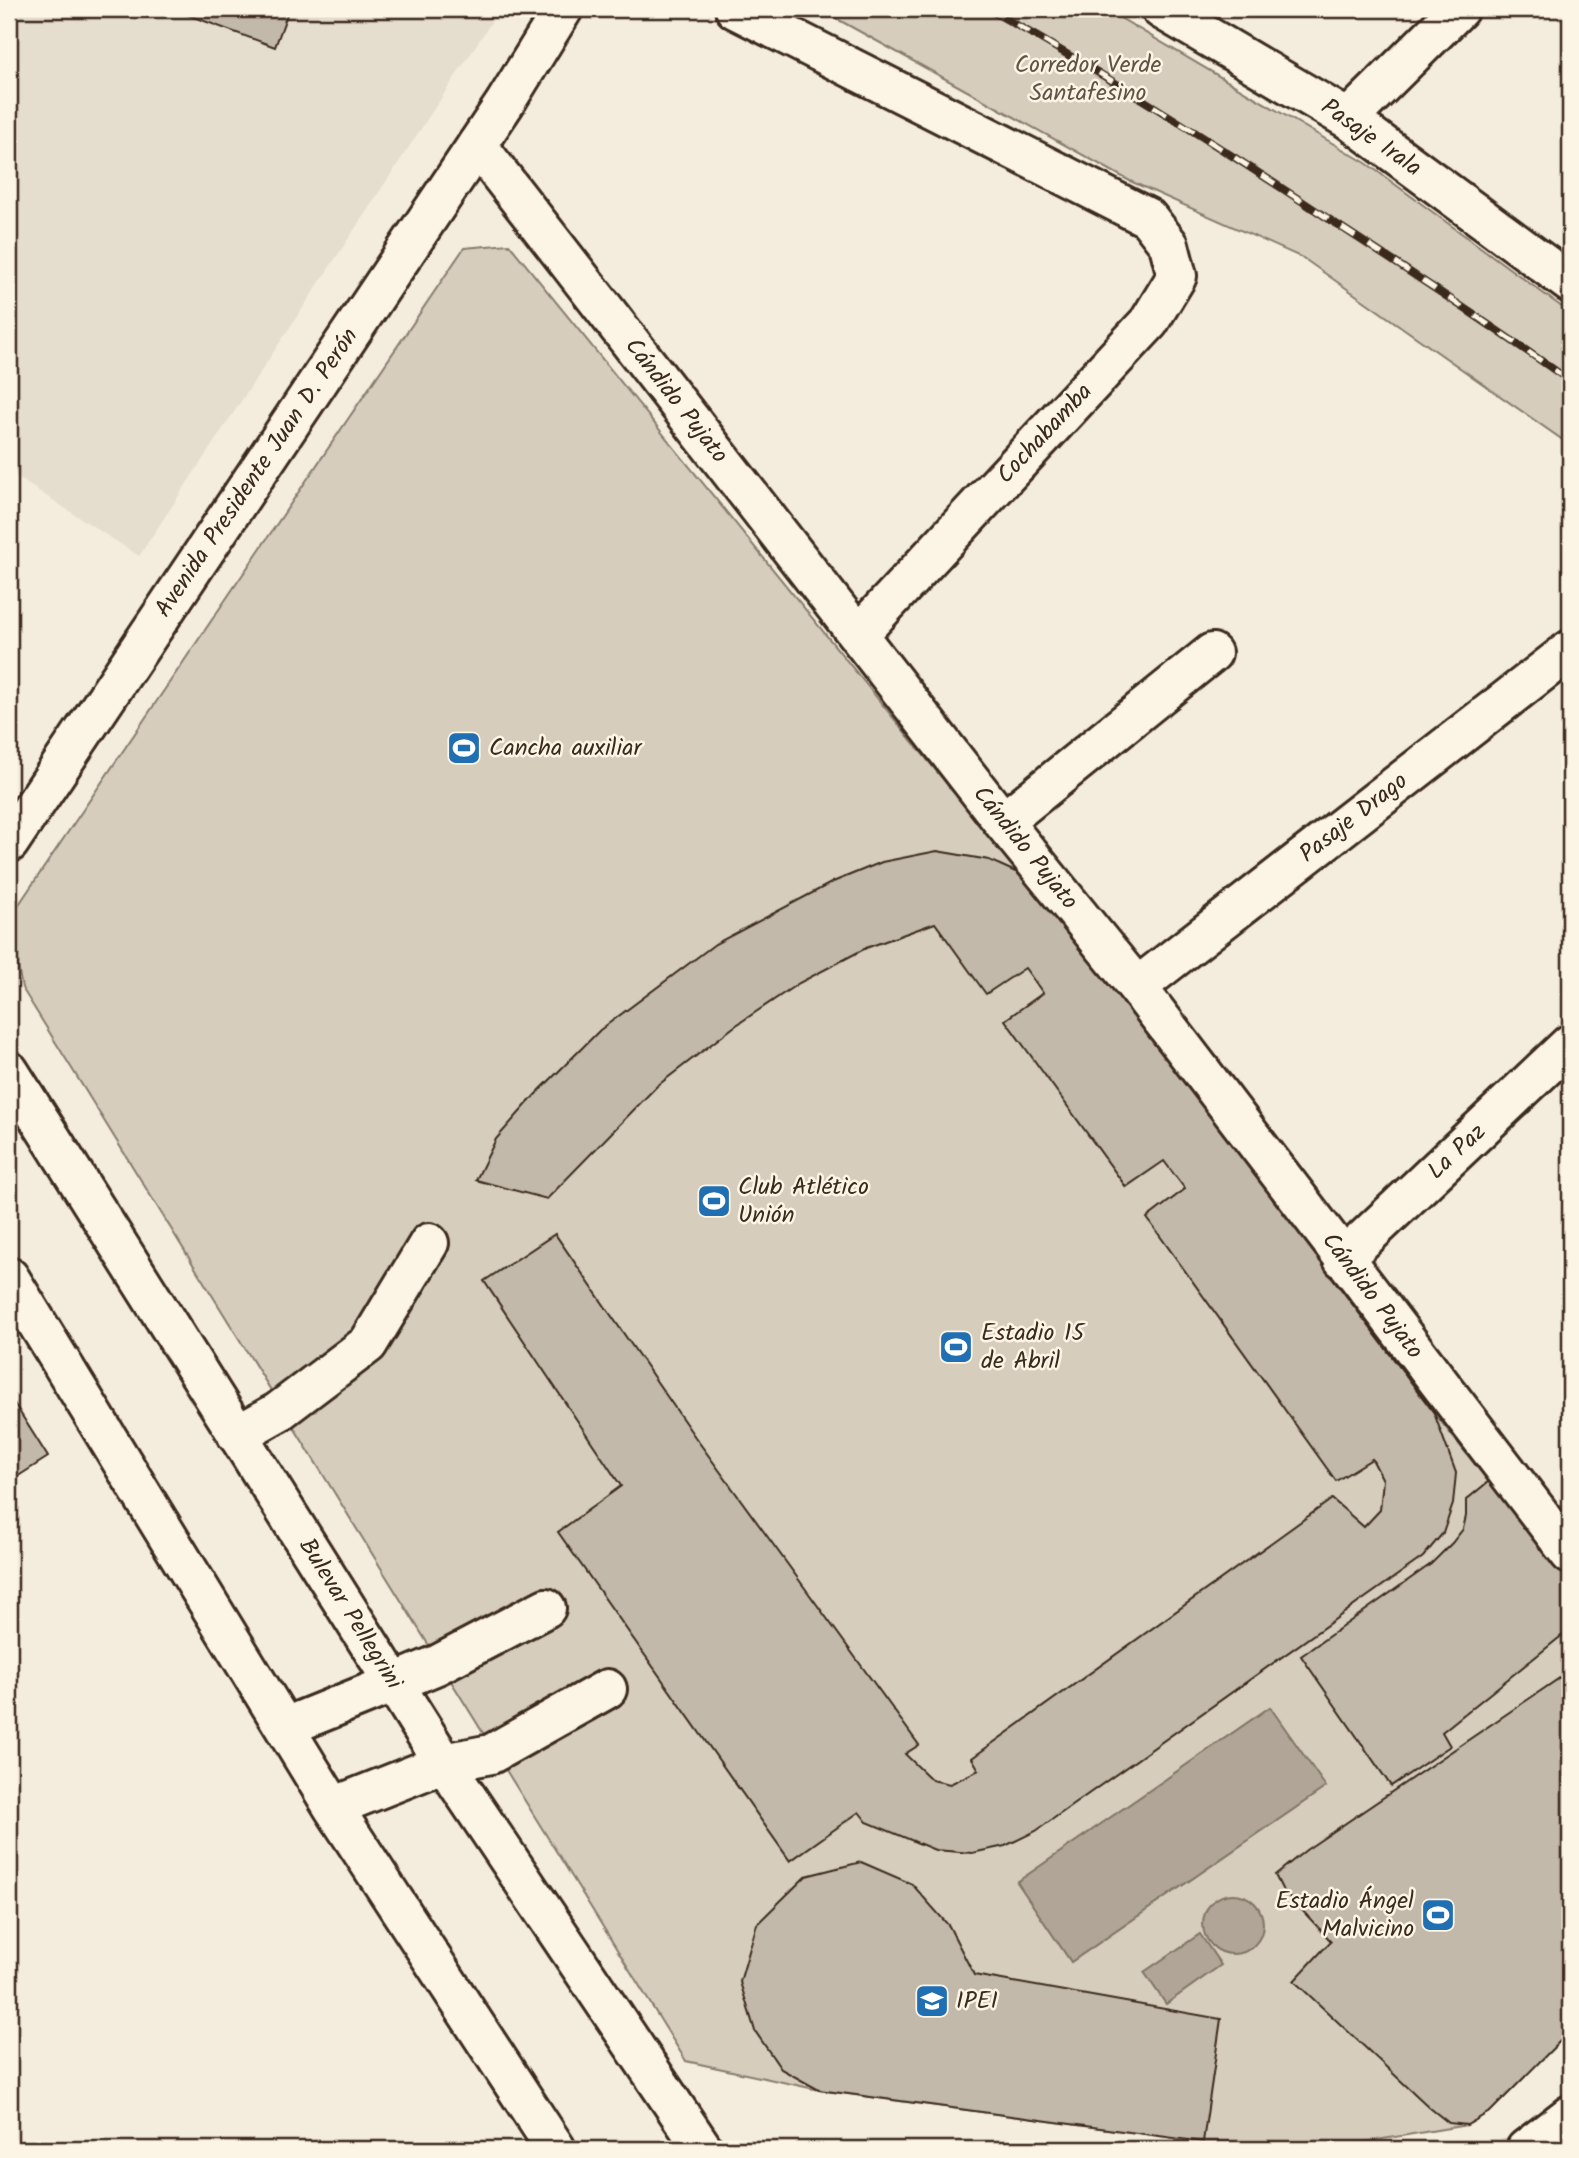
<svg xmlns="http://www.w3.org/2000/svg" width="1579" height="2158" viewBox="0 0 1579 2158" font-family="Kalam,sans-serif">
<rect width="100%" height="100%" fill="#f4eddd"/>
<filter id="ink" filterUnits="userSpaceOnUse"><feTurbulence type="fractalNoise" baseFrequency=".0143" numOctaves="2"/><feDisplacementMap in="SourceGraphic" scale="14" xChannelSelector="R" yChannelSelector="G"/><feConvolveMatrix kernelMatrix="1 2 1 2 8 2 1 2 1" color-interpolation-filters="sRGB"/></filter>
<g filter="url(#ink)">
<path fill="#e5ddce" d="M9 9H500L139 556 9 472Z"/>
<path fill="#d6cdbd" stroke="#887c6e" stroke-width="2" d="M819 9H1105L1366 163 1570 313V445L1303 258 1130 181Z
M509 244 1019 873 1026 869 1434 1413 1570 1584V2031L1491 2111 1467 2125 1347 2145 1203 2142 819 2090 686 2061 22 988 9 919 464 248Z"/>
<path fill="#b0a596" stroke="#817466" stroke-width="2" d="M1270 1707 1326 1787 1071 1962 1017 1882Z
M1203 1924a30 30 0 1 1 60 0a30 30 0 1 1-60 0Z
M1200 1934 1221 1965 1166 2004 1144 1972Z"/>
<path fill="#c3b9aa" stroke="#3b2a1e" stroke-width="2" d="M172 9H289L275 47Z
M937 851 989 860 1020 874 1026 869 1434 1413 1456 1473 1453 1504 1443 1533 1423 1557 1036 1831 1005 1846 972 1853 935 1850 867 1822 859 1812 790 1861 558 1532 621 1486 484 1281 555 1234 695 1437 919 1745 905 1754 932 1780 950 1784 979 1770 972 1758 1332 1499 1364 1527 1380 1510 1383 1480 1372 1459 1336 1481 1147 1218 1185 1189 1164 1161 1126 1187 1005 1020 1043 993 1025 968 986 994 935 923 866 948 799 983 735 1026 657 1086 547 1199 476 1180 496 1139 535 1095 600 1030 715 944 833 882 882 862Z
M9 1395 48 1457 9 1482Z
M1494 1477 1570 1579V1629L1442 1732 1450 1746 1391 1786 1301 1656 1431 1564 1452 1543 1463 1529 1466 1516V1500Z
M1570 1671V2031L1491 2111 1467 2125 1449 2123 1430 2108 1294 1981 1331 1941 1282 1889 1275 1875 1306 1850Z
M861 1862 912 1884 949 1926 974 1975 1221 2019 1203 2142 819 2090 781 2069 755 2031 740 1982 757 1924 806 1876Z"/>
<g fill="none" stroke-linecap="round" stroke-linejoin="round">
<g stroke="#3b2a1e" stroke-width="44">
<path id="minor" d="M735 9 1148 218 1169 245 1177 276 1149 322 858 635
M1161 9 1348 119 1570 283
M1348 119 1459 9
M477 145 1003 822 1137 987 1570 1554
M1003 822 1212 653
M1137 987 1570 650
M1343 1259 1570 1044
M237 1435 278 1412 368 1344 429 1243
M394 1683 437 1665 546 1608
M444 1763 491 1754 607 1689"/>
</g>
<g stroke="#3b2a1e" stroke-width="44">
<path id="major" d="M9 843 505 103 563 9
M9 1071 444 1763 703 2149
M9 1277 333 1807 556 2149
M285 1727 394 1683
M333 1807 444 1763
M1526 2149 1570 2115"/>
</g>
<use href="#minor" stroke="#fcf5e5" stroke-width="38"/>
<use href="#major" stroke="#fcf5e5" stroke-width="38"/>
<g stroke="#3b2a1e" stroke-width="8">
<path id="rail" d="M988 9C1109 76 1225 150 1341 227 1418 277 1495 328 1570 381"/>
</g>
<use href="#rail" stroke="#fcf5e5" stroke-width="5" stroke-dasharray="16" stroke-linecap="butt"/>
</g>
</g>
<defs>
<g id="stadium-square" transform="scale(1.75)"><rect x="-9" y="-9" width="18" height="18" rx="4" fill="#1f6fb2" stroke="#fcf5e5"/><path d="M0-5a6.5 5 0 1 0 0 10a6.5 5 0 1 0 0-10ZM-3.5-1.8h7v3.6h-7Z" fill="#fff"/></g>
<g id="school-square" transform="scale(1.75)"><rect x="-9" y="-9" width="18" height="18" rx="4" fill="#1f6fb2" stroke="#fcf5e5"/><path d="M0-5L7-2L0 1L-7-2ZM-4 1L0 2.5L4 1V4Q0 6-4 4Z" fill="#fff"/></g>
</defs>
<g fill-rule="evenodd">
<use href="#stadium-square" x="464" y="748"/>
<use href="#stadium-square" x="714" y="1201"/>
<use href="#stadium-square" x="956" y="1347"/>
<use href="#stadium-square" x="1438" y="1915"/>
<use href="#school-square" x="932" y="2001"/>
</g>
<g text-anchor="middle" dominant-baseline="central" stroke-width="5" stroke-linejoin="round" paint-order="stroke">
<g font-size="24" fill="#625346" stroke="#fcf5e5">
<text x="1088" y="65">Corredor Verde<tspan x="1088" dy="28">Santafesino</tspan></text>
</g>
<g font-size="24" fill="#3b2a1e" stroke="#fcf5e5">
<text transform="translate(1371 138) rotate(35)">Pasaje Irala</text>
<text transform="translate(676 401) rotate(52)">Cándido Pujato</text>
<text transform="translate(1045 434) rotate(-47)">Cochabamba</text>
<text transform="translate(257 473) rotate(-56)">Avenida Presidente Juan D. Perón</text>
<text transform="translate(1354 818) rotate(-38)">Pasaje Drago</text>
<text transform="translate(1025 848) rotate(51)">Cándido Pujato</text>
<text transform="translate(1457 1152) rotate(-43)">La Paz</text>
<text transform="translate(1372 1296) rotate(53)">Cándido Pujato</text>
<text transform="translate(350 1614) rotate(58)">Bulevar Pellegrini</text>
</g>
<g font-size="24" fill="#3b2a1e" stroke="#fcf5e5" text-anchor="start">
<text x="489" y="748">Cancha auxiliar</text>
<text x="738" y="1187">Club Atlético<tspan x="738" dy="28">Unión</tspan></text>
<text x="981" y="1333">Estadio 15<tspan x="981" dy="28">de Abril</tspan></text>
<text x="1414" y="1901" text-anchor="end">Estadio Ángel<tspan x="1414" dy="28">Malvicino</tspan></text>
<text x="956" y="2001">IPEI</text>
</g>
</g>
<rect width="1579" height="2158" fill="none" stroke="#fcf5e5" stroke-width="35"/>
<rect x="18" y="18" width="1544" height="2123" fill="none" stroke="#3b2a1e" stroke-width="2.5" filter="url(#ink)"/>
</svg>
